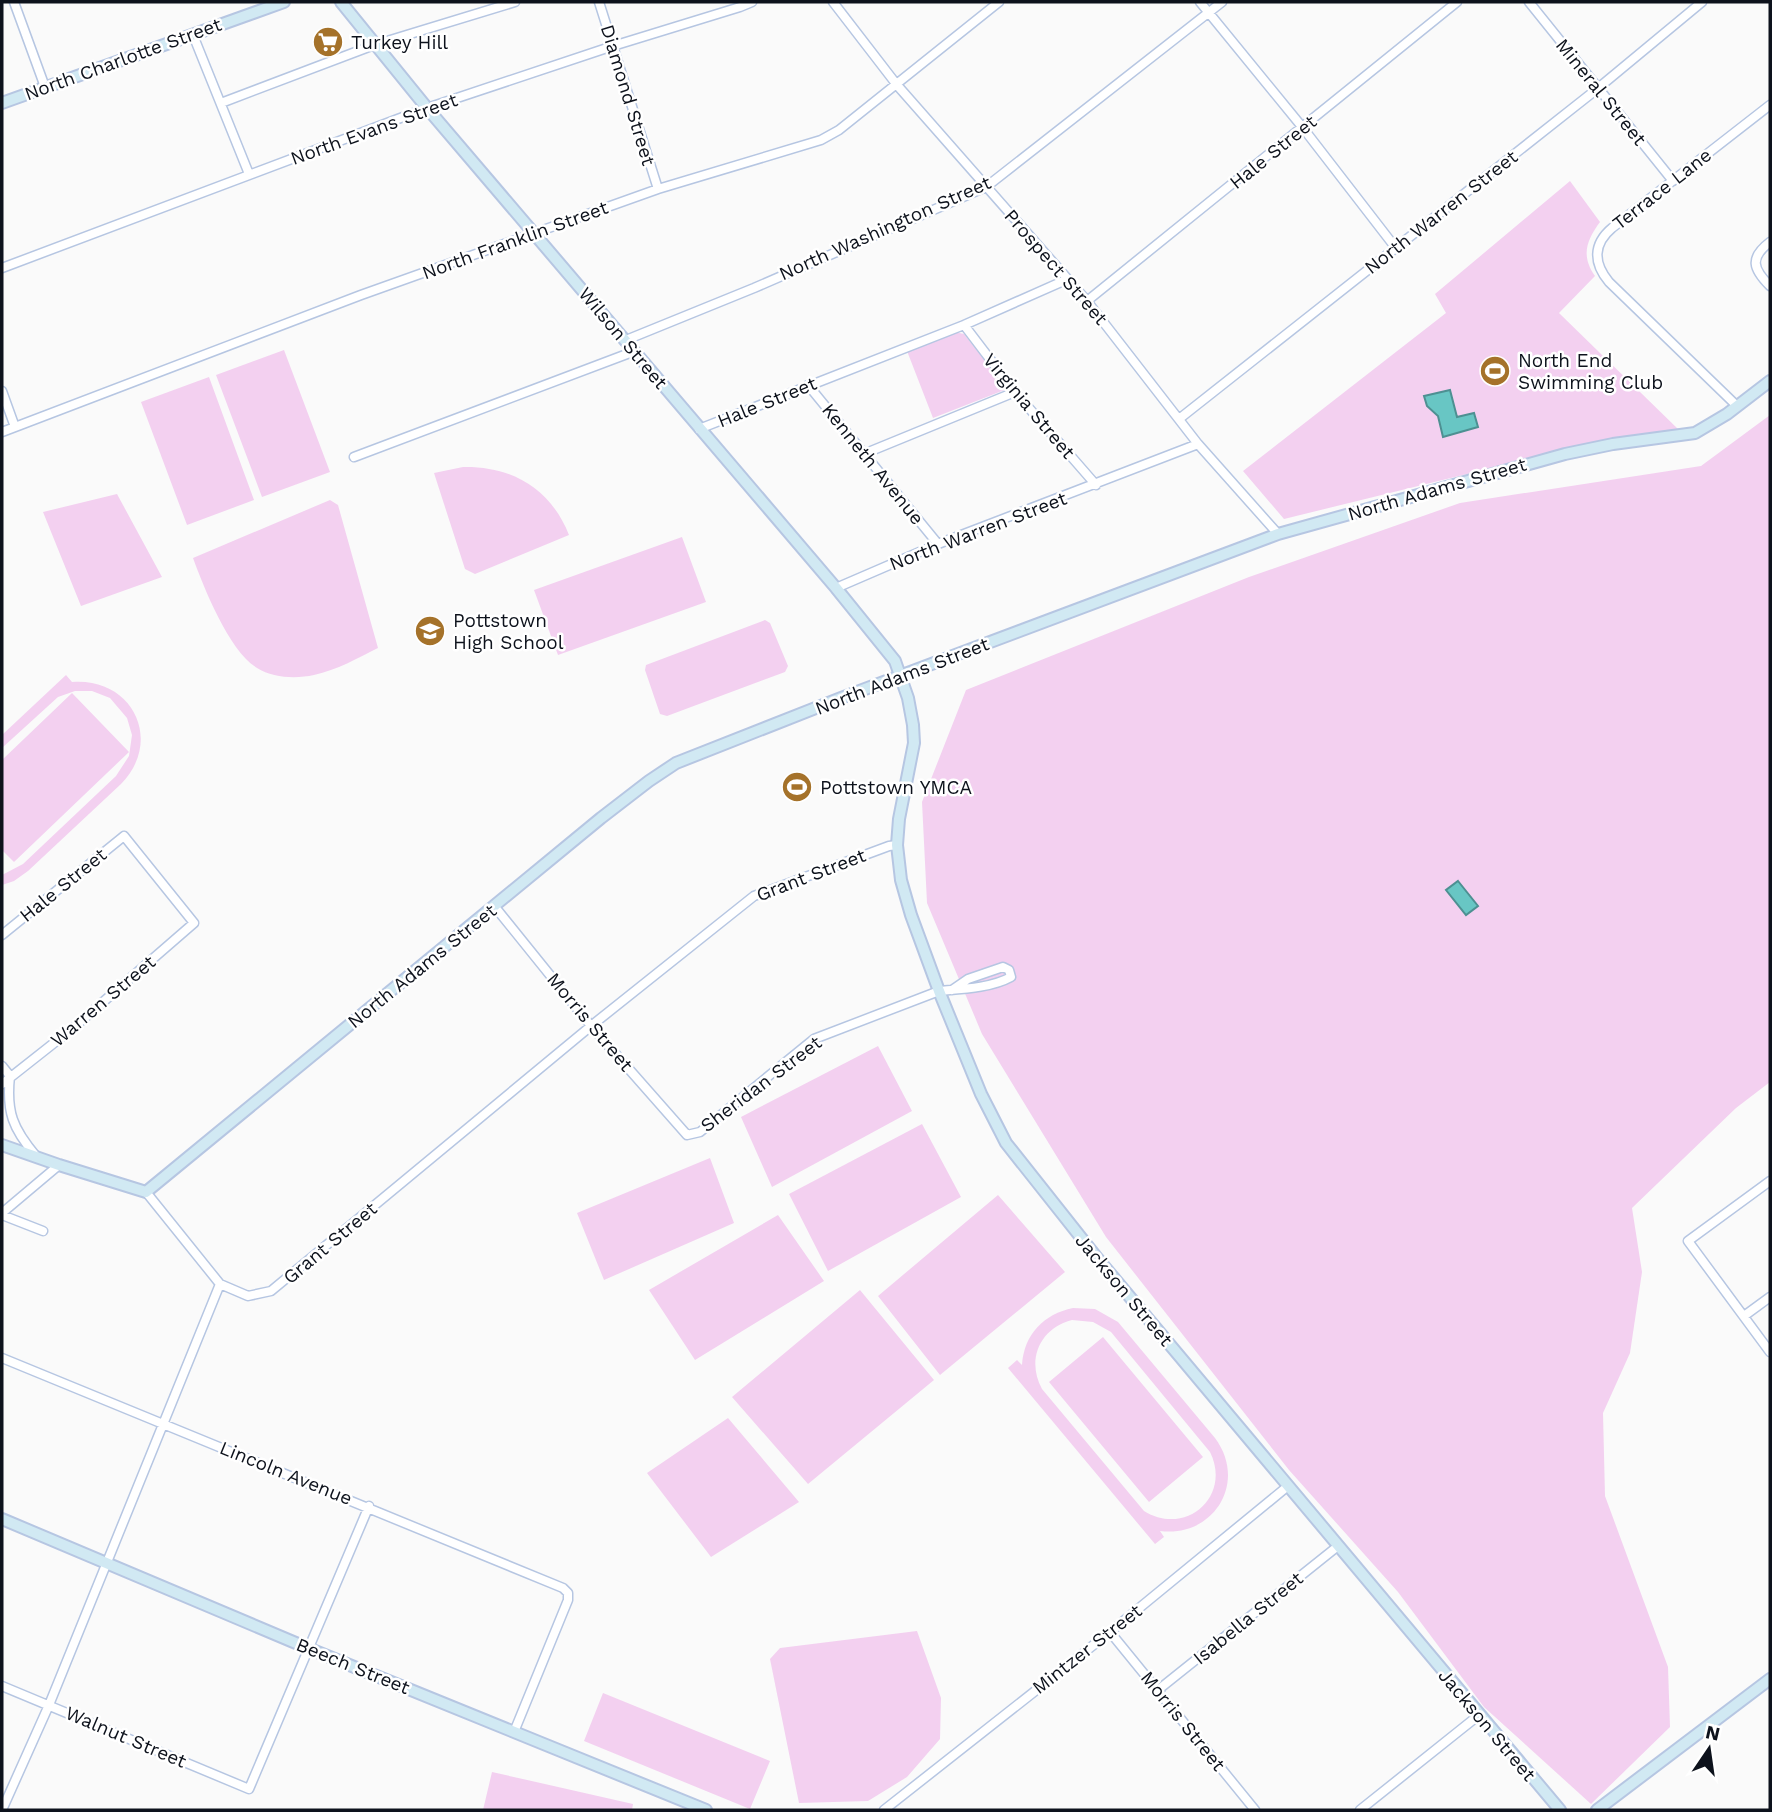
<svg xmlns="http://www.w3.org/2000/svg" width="1772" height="1812" viewBox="0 0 1772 1812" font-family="'Work Sans',sans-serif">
<rect width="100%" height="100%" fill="#fafafa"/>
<path fill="#f3d0f0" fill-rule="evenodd" d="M1570 181 1600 222C1586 241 1581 256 1595 276L1559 313 1679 430 1605 440 1284 519 1243 471 1446 313 1435 294Z
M955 332 964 334 1007 389 933 418 907 351Z
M284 350 330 472 262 497 216 375Z
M209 377 254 500 187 525 141 402Z
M1770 415V1082L1736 1108 1632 1208 1642 1272 1630 1353 1603 1413 1605 1496 1668 1667 1670 1727 1591 1804 1484 1707 1398 1592 1289 1470 1106 1237 982 1034 927 903 922 802 966 690 1249 577 1460 503 1701 466Z
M463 467C512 466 551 489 569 535L475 574 465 569 434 473Z
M117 494 162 577 81 606 43 512Z
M330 500 338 505 378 648C358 658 337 670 314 675 296 679 273 678 257 668 229 651 204 588 193 558Z
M682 537 706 602 558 655 534 590Z
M765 620 770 623 788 666 785 672 667 716 660 714 645 670 646 665Z
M66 675 72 682C132 677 164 740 121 784L28 871 14 881 2 885V875L23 864 116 776 129 756 132 735 127 718 110 698 92 691H75L58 697 2 748V735Z
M72 693 129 752 14 862 2 850V760Z
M878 1046 912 1111 772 1187 741 1117Z
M922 1124 961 1197 828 1271 789 1194Z
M710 1158 734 1223 604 1280 577 1213Z
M998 1195 1065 1272 940 1375 878 1296Z
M778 1215 824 1281 695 1360 649 1290Z
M860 1290 934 1380 808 1484 732 1397Z
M1073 1308 1095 1309 1118 1322 1215 1438C1248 1482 1214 1538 1160 1531L1164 1537 1155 1544 1008 1368 1017 1360 1022 1365C1024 1334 1044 1314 1073 1308ZM1072 1320 1093 1322 1111 1332 1210 1452C1232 1496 1186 1537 1144 1511L1042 1389C1026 1360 1040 1328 1072 1320Z
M1103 1337 1203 1457 1149 1502 1049 1382Z
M728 1418 799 1502 711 1557 647 1473Z
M917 1631 941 1698 940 1739 907 1777 868 1801 799 1803 770 1659 780 1648Z
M603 1693 770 1761 750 1809 584 1741Z
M492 1772 633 1804 632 1810H483Z"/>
<path fill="#68c6c4" stroke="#4d9092" stroke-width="2" d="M1450 390 1457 417 1474 413 1478 427 1443 437 1438 416 1427 406 1424 396Z
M1458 881 1478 906 1466 915 1446 890Z"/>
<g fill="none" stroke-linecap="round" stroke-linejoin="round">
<g stroke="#b6c6e2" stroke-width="11">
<path id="street" d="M14 2 45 87
M599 2 658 189
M833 2 897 85 1087 301 1198 444 1278 534
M1200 2 1303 128 1395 247
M1529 2 1673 181
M193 35 249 174
M221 103 374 45 515 2
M1770 242C1749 258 1753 269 1770 286
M2 268 427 108 613 46 740 7 752 2
M1087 301 1457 2
M964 325 1015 392 1096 485
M626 340 754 288 986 187 1222 2
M808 385 938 544
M2 391 15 427
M1737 406 1609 282C1593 263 1593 244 1612 228L1770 105
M1179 419 1597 89 1702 2
M699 429 964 325 1068 279
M2 432 361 295 658 189 821 140 839 130 999 2
M866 453 1015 392
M354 457 635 351
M836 588 938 544 1198 444
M495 907 591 1026 687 1135 700 1132 814 1039 939 991C962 989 991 988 1011 977L1009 970 1003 967 968 979 952 990
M2 935 124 836 194 923 73 1028 2 1084
M2 1066 10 1076
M10 1076C6 1112 13 1129 36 1156
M1770 1181 1688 1241 1770 1352
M146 1192 220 1284 248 1296 271 1291 591 1026 754 896 889 846 897 845
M2 1213 59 1165
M2 1215 43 1231
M1744 1316 1770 1297
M2 1358 563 1588 568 1593V1600L514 1732
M1110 1632 1255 1810
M2 1686 249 1789 369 1506
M1158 1690 1338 1546
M2 1810 49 1705 220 1284
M884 1810 1110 1632 1288 1486
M1360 1810 1479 1715"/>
</g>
<g stroke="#b6c6e2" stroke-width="14">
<path id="secondary" d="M341 2 427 108 836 588 895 661 908 698 913 725 914 743 899 819 897 845 901 880 911 915 939 991 981 1094 1006 1143 1098 1259 1560 1810
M2 103 284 2
M2 1145 59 1165 146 1192 601 818 649 781 676 763 841 698 1278 534 1565 454 1613 444 1695 433 1727 414 1770 381
M2 1519 310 1649 706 1810
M1597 1810 1770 1679"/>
</g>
<use href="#street" stroke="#fff" stroke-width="8"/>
<use href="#secondary" stroke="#d1e9f3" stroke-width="10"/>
</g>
<defs>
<g id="supermarket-disc" transform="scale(1.575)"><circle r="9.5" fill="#a5722a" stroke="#fff"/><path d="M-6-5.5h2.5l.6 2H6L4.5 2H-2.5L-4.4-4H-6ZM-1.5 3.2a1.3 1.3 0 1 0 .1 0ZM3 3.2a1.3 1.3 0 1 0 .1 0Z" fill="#fff"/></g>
<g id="stadium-disc" transform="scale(1.575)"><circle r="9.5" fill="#a5722a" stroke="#fff"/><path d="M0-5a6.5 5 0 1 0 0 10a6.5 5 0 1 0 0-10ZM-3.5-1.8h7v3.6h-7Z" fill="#fff"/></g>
<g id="school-disc" transform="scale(1.575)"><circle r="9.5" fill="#a5722a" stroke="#fff"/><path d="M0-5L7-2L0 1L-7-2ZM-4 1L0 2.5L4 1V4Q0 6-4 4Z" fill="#fff"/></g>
</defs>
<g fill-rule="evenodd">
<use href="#supermarket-disc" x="328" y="42"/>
<use href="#stadium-disc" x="1495" y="371"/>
<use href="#school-disc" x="430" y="631"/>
<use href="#stadium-disc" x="797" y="787"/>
</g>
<g text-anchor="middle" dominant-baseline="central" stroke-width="5" stroke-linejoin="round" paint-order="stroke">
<g font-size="19" fill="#0d121c" stroke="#fff" text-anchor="start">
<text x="351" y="42">Turkey Hill</text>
<text x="1518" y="360">North End<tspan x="1518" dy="22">Swimming Club</tspan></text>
<text x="453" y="620">Pottstown<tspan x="453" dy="22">High School</tspan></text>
<text x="820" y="787">Pottstown YMCA</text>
</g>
<g font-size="19" fill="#0d121c" stroke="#fff">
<text transform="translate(123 59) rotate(-20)">North Charlotte Street</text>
<text transform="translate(1601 92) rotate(51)">Mineral Street</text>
<text transform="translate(628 95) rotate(73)">Diamond Street</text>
<text transform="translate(374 129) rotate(-20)">North Evans Street</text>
<text transform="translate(1273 152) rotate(-39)">Hale Street</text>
<text transform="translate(1662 189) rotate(-38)">Terrace Lane</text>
<text transform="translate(1441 212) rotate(-38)">North Warren Street</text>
<text transform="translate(885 228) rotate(-24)">North Washington Street</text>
<text transform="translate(515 240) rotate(-20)">North Franklin Street</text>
<text transform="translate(1056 267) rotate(49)">Prospect Street</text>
<text transform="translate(623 338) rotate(50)">Wilson Street</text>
<text transform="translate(767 402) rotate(-22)">Hale Street</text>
<text transform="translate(1029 406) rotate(50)">Virginia Street</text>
<text transform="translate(873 464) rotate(51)">Kenneth Avenue</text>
<text transform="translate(1437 489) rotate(-16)">North Adams Street</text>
<text transform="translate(978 531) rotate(-21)">North Warren Street</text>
<text transform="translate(902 676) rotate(-21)">North Adams Street</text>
<text transform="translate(811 875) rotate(-21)">Grant Street</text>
<text transform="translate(63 885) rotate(-39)">Hale Street</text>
<text transform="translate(422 966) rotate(-39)">North Adams Street</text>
<text transform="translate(103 1001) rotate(-40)">Warren Street</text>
<text transform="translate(590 1022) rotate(50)">Morris Street</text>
<text transform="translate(761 1084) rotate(-37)">Sheridan Street</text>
<text transform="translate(330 1243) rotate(-40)">Grant Street</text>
<text transform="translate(1124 1290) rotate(50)">Jackson Street</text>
<text transform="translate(286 1473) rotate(22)">Lincoln Avenue</text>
<text transform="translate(1248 1618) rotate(-39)">Isabella Street</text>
<text transform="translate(1087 1649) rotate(-38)">Mintzer Street</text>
<text transform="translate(353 1666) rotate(22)">Beech Street</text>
<text transform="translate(1183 1721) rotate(51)">Morris Street</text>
<text transform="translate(1487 1725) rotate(50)">Jackson Street</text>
<text transform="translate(126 1737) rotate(23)">Walnut Street</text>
</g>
</g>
<rect width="1772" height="1812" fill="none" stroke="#0d121c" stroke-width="7"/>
<g transform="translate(1709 1749) rotate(13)" stroke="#ffffff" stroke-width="5" paint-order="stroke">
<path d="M0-5L12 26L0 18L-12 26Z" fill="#0d121c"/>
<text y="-10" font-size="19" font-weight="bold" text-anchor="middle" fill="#0d121c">N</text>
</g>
</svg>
